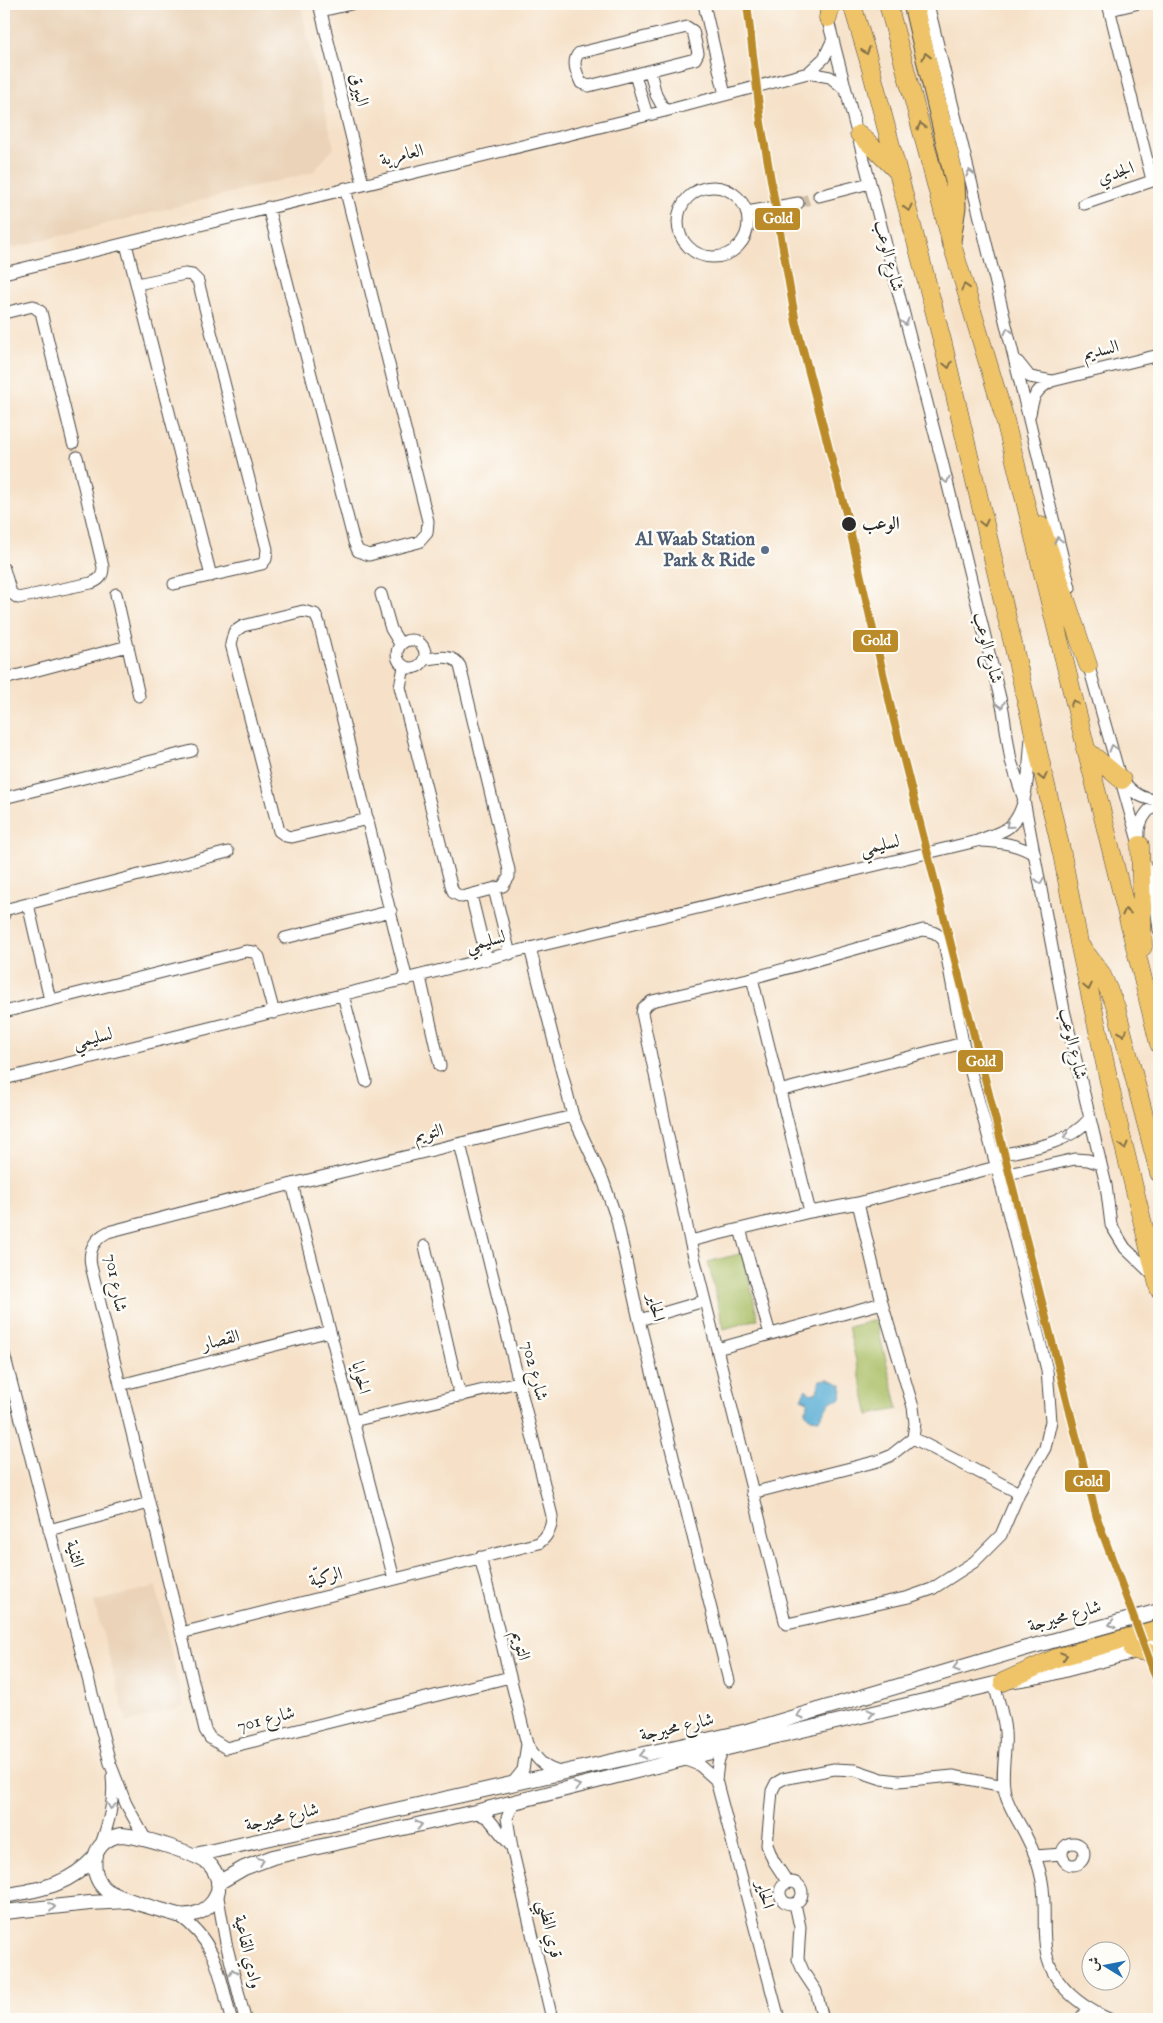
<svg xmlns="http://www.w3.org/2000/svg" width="1163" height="2023" viewBox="0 0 1163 2023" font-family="'IM FELL English',Amiri,serif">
<rect width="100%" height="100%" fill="#fdfcf7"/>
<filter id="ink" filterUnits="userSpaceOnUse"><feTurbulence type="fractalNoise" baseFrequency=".02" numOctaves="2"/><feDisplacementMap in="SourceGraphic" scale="10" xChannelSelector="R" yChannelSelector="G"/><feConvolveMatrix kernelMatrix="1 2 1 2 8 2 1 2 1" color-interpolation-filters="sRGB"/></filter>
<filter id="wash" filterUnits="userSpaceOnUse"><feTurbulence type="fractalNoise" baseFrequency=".0096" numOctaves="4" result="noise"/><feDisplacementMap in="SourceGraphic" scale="20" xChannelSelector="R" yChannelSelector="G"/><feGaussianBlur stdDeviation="1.12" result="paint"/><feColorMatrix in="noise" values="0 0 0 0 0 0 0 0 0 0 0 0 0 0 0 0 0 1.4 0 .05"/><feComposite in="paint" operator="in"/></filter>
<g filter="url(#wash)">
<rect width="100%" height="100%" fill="#f6e1c8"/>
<path fill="#ead3b8" d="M4 4H300L334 148 313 172 4 250Z
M156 1586 184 1707 127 1723 94 1602Z"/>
<path fill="#a7bd62" stroke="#697446" d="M743 1253 758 1319 724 1329 708 1262Z
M876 1320 898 1409 869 1415 848 1327Z"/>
<path fill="#58add4" stroke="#426c80" d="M829 1379 842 1385 841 1399 831 1401 819 1419 811 1418 805 1413 808 1401 801 1398 806 1389 811 1394 817 1392 820 1380Z"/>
</g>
<g filter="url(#ink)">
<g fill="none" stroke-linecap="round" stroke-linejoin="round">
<path stroke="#cdbda9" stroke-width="11" stroke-dasharray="11 5.5" stroke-linecap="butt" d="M798 203 819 196"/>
<g stroke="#494643" stroke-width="13">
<path id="minor" d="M319 4 363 184
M704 4 725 95
M928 4 1070 588
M1108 4 1152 180
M1110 10 1135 4
M321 11 351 4
M826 13 942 461 1003 710 1011 761 1024 800 1064 1010 1106 1185 1111 1225 1125 1248 1154 1276
M687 27 693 31 698 53 695 59 589 86 581 83C577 74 571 61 579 53Z
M650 71 656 95 665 111
M808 73 830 77 846 90
M635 75 647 115
M678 222a35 35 0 1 1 70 0a35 35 0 1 1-70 0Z
M819 196 870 183
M1084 204 1158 179
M268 207 354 542 358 551 369 555 419 542 427 533 428 521 345 188
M747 212 798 203
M126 244 211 576
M4 273 665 111 808 73 824 58 833 39
M137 284 185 274 192 275 198 281 267 549 266 559 262 564 174 584
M4 313 33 306 41 312 73 443
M1018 362 1030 377 1052 381
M1030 414C1033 397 1035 390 1052 381L1159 355
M4 569 11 593 18 598 91 583C100 580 103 576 103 567L77 457
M116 594 139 696
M381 594 391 629 400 644
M397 654a14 14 0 1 1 28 0a14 14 0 1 1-28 0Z
M1087 660 1144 862 1154 889 1159 930
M404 667 400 687 452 889 454 893 462 897 503 886 509 877V870L460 666C453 653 438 658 425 659
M4 679 128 646
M1123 781C1133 793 1143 800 1159 800
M4 798 192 751
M368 819 292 837 286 836 279 831 231 644 234 632 243 626 303 611 315 614 319 623 407 980
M1139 835C1138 821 1148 809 1159 802
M982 841C1001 842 1018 844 1035 855
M494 889 510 954
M471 895 487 960
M28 904 50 1000
M4 915V910L228 852
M923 930C932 931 938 933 944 941L963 1043 999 1176 1047 1370 1051 1421 1045 1448 1019 1493 1001 1535 974 1562 932 1589 909 1597 787 1624 785 1621 690 1241 642 1013 643 1008 652 1001 752 978Z
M285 938 391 911
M530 948 573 1116 603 1180 617 1220 639 1320 729 1681
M420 977 440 1066
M752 978 810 1212
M343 995 366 1081
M4 1012 246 951 254 952 259 957 274 1013
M4 1079 530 948 977 841C987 837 997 834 1006 829 1030 814 1028 764 1031 738
M779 1091 963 1043
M994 1156C1026 1149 1067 1146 1089 1119
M999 1176 1075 1159 1088 1160 1100 1164
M292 1184 394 1579
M740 1229 770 1334
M690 1241 810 1212 858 1203
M425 1246 456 1381 461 1396
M639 1320 704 1301
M717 1349 882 1303
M4 1354 110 1763 126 1804 146 1840
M120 1385 330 1331
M353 1421 518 1382
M913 1438 1019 1493
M752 1493 878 1461 890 1456 913 1438 915 1423 913 1407 882 1303 858 1203 996 1167
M49 1530 149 1503
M480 1557 527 1744 523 1770 511 1785
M181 1633 539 1543C548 1536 552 1528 552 1516L460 1144
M510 1677 226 1748 210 1738 205 1730 91 1266C88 1251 94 1239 108 1232L292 1184 573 1116
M994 1684C998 1700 1004 1716 1005 1732 1007 1753 1000 1773 1005 1793 1009 1809 1020 1823 1027 1838 1034 1851 1039 1866 1042 1881 1046 1901 1043 1921 1045 1942 1047 1981 1076 2004 1109 2019
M527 1744C536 1758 544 1770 563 1772
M723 1749 718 1763 716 1780 779 2019
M683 1759 699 1765 716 1780
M514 1802 507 1818 512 1848 552 2019
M475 1812 488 1818 511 1846
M1062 1854a11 11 0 1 1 22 0a11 11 0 1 1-22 0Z
M100 1847C108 1825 115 1802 112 1777
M1035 1856 1062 1854
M780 1893a11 11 0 1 1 22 0a11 11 0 1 1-22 0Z
M788 1883 773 1860 767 1845 772 1791 776 1783 783 1779 834 1769 855 1770 882 1779 899 1781 953 1776 1004 1786
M217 1892 226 1943 245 2019
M795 1904 800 1927 798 1959 804 1973 816 1991 823 2019
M178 1915C217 1941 220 1976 231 2019
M1080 2019 1088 2008"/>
</g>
<g stroke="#494643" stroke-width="16">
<path id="tertiary" d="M120 1835C136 1835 201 1854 211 1866 231 1892 207 1919 178 1915 159 1909 119 1900 105 1889 96 1881 93 1868 95 1857 98 1845 108 1838 120 1835Z
M195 1855 747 1731 1023 1649 1159 1611
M218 1883 244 1868 273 1857 475 1812 723 1749 1003 1682 1045 1675 1159 1645
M4 1896C42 1889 68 1886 96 1856
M4 1912 90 1903 127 1901"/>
</g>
<g stroke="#494643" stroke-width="19">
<path id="primary" d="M852 4 868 58 943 344 1062 854 1079 943 1116 1114 1159 1289
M888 4 951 241 1004 416 1159 1044
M828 18 831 4
M859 134 873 147 898 172
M1041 526 1088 665
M1085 749 1122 780
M1140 845 1143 947
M1082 948 1101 973 1116 1007 1159 1173
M1133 1650 1159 1654
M1003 1682 1056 1658 1159 1629"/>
</g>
<g stroke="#494643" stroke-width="21">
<path id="trunk" d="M913 4 955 181 956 207 951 241"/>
</g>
<use href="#minor" stroke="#fff" stroke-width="11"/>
<use href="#tertiary" stroke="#fff" stroke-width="14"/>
<use href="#primary" stroke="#efc469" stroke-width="18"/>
<use href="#trunk" stroke="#efc469" stroke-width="19"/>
<g stroke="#fdfcf7" stroke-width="11">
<path id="metro-1" d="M747 4 761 123 796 323 848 521 894 721 1097 1518 1159 1686"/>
</g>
<use href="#metro-1" stroke="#bb8b29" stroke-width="8"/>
</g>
<defs><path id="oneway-chevron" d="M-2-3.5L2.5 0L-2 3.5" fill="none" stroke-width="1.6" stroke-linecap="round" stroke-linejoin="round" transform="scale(1.25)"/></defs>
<g stroke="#837047">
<use href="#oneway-chevron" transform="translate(866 51) rotate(74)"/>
<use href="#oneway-chevron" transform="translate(926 56) rotate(-104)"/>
<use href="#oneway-chevron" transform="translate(921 126) rotate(-105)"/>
<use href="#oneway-chevron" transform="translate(908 208) rotate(75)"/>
<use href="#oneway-chevron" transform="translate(965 287) rotate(-107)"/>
<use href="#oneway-chevron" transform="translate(948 365) rotate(77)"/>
<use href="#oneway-chevron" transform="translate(984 523) rotate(77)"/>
<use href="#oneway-chevron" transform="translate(1074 703) rotate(-104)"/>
<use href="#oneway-chevron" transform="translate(1043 777) rotate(76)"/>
<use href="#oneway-chevron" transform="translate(1126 912) rotate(-104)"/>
<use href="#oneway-chevron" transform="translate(1088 987) rotate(78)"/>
<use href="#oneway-chevron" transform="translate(1123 1033) rotate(76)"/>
<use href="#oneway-chevron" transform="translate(1124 1146) rotate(76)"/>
<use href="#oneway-chevron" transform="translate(1064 1656) rotate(-16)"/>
</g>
<g stroke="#a0a0a0">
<use href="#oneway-chevron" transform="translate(970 173) rotate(-104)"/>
<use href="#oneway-chevron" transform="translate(905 322) rotate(75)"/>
<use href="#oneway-chevron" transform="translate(1008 331) rotate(-104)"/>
<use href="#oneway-chevron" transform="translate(946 480) rotate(76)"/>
<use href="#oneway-chevron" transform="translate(1058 540) rotate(-103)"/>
<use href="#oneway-chevron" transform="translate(1001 705) rotate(76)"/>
<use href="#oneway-chevron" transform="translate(1113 748) rotate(-106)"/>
<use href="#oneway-chevron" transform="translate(1009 825) rotate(141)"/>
<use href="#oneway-chevron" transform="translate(1040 881) rotate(80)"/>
<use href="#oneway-chevron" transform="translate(1067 1137) rotate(156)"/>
<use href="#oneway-chevron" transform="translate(1112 1624) rotate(164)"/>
<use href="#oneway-chevron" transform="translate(956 1668) rotate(163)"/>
<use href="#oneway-chevron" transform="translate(871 1713) rotate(-13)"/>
<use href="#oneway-chevron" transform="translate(800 1715) rotate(163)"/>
<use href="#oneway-chevron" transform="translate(643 1755) rotate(167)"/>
<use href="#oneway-chevron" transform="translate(577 1786) rotate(-14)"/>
<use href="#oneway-chevron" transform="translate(111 1806) rotate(98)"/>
<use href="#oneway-chevron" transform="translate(419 1825) rotate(-12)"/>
<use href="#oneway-chevron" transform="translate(261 1861) rotate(-21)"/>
<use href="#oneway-chevron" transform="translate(52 1907) rotate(-6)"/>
<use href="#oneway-chevron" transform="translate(233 1972) rotate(-104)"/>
</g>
</g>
<circle fill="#2b2b2b" stroke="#fdfcf7" stroke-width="2" cx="849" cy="524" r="8"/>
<circle fill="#5c6f8a" stroke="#fdfcf7" stroke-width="2" cx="765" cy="550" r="5"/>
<g text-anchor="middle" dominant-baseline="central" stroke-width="5" stroke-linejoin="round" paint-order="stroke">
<g font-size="18" fill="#2b2b2b" stroke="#fdfcf7">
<text transform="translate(358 90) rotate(76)">البيرق</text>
<text transform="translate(402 156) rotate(-14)">العامرية</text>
<text transform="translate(1116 174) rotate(-19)">الجدي</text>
<text transform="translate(888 256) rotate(76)">شارع الوعب</text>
<text transform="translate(1101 351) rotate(-14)">السديم</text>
<text transform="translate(987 648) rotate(76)">شارع الوعب</text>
<text transform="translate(880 846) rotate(-13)">لسليمي</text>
<text transform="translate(486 942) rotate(-14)">لسليمي</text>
<text transform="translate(93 1039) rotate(-14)">لسليمي</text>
<text transform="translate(1072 1044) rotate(77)">شارع الوعب</text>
<text transform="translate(429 1134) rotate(-14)">التويم</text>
<text transform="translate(115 1283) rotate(80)">شارع 701</text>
<text transform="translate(655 1308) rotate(77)">الحاير</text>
<text transform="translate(221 1341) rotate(-14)">القصار</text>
<text transform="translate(534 1371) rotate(76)">شارع 702</text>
<text transform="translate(360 1378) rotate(76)">الحوايا</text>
<text transform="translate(74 1554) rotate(75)">الثنية</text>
<text transform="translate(326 1578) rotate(-14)">الركيّة</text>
<text transform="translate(1065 1617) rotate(-16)">شارع محيرجة</text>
<text transform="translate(520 1646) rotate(76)">التويم</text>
<text transform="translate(266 1720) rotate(-14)">شارع 701</text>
<text transform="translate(677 1728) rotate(-13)">شارع محيرجة</text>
<text transform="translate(282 1818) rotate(-13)">شارع محيرجة</text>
<text transform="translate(764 1895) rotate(75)">الحاير</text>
<text transform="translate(549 1929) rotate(77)">قري الظبي</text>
<text transform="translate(247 1952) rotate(77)">وادي القاعية</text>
</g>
<g font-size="18" font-weight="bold" fill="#2b2b2b" stroke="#fdfcf7" text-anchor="start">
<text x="862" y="524">الوعب</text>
</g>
<g font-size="18" font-weight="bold" fill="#4e5e75" stroke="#fdfcf7" text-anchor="end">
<text x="755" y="540">Al Waab Station<tspan x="755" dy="21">Park &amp; Ride</tspan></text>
</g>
</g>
<g stroke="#fdfcf7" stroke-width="2">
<rect x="754" y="207" width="47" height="24" rx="5" fill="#bb8b29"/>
<rect x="852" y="629" width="47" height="24" rx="5" fill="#bb8b29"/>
<rect x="957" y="1049" width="47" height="24" rx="5" fill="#bb8b29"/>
<rect x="1064" y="1469" width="47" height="24" rx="5" fill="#bb8b29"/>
</g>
<g font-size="14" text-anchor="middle" font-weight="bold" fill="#fff">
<text x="778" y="223">Gold</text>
<text x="876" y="645">Gold</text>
<text x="981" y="1066">Gold</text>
<text x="1088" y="1486">Gold</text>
</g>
<rect width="1163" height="2023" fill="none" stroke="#fdfcf7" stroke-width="20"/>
<g transform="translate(1106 1966) rotate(280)"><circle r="24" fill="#fdfcf7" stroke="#a9a8a5"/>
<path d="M0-4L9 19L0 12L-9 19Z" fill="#1f6fb2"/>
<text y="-8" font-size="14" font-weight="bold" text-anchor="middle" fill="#2b2b2b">ش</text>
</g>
</svg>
